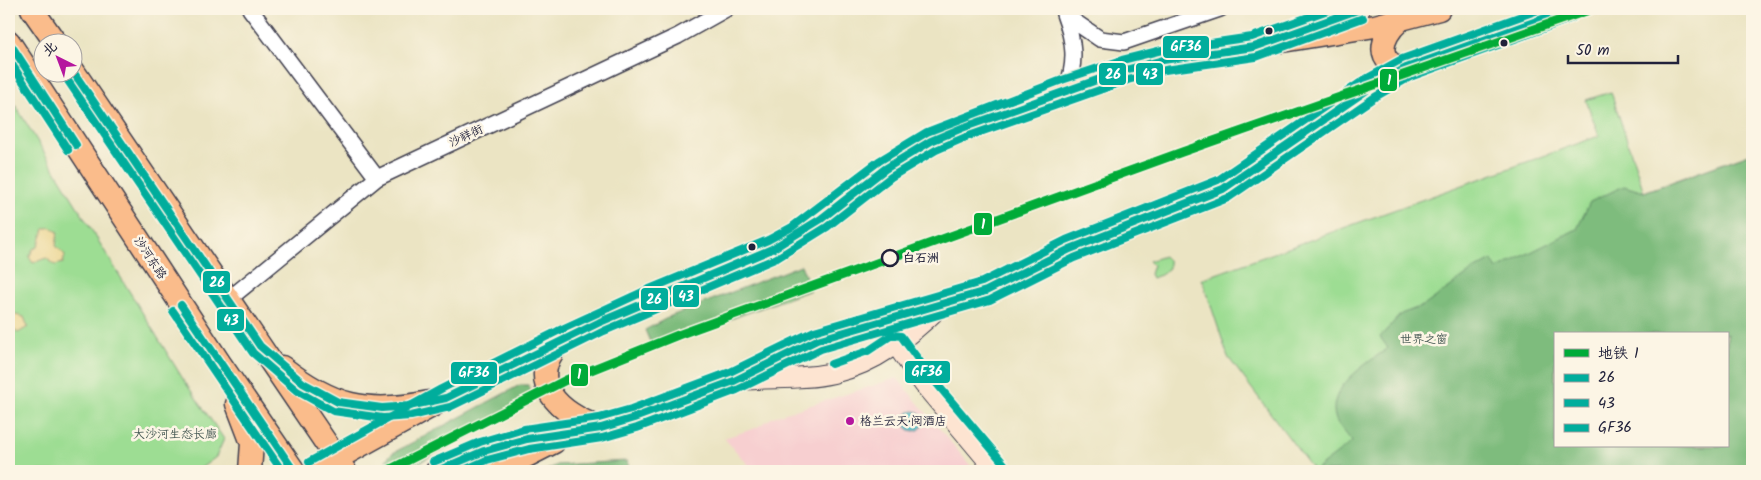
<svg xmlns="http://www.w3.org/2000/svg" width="1761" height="480" viewBox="0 0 1761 480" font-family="Kalam,'LXGW WenKai TC',sans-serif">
<rect width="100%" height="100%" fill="#fcf5e5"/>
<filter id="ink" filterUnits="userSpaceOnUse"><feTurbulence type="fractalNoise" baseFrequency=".02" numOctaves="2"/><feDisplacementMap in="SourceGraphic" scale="10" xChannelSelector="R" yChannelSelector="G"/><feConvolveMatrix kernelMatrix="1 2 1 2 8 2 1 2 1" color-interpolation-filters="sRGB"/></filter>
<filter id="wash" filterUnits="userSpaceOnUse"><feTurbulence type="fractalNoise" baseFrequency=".0096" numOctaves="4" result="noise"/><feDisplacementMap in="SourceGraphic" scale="20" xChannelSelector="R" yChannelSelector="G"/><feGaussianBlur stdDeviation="1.12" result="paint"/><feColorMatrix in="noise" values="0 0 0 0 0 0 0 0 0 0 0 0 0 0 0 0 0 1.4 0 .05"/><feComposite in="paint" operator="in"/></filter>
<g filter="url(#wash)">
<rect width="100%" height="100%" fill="#ebe4c3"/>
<path fill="#f7cfd0" d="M897 378 975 471H754L724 438 756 428 773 417Z"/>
<path fill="#9ddd93" stroke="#608067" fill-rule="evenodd" d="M1611 92 1644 192 1752 153V471H1314L1228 357 1202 279 1599 136 1586 100ZM1555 334H1727V446H1555Z
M9 95 183 379 224 439 216 457 197 471H9Z
M1164 256 1169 261V268L1161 275 1152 278 1150 274 1153 265 1149 261Z"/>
<path fill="#7ebc7d" stroke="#506f5c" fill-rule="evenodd" d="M1752 153V471H1314L1352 442C1348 435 1339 427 1336 420 1324 388 1368 363 1388 348L1380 337 1401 314 1425 305 1475 269 1492 260 1497 269 1577 229 1590 202 1624 186 1644 192ZM1555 334H1727V446H1555Z
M801 265 811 290 678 338 651 344 645 330 671 316Z
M520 385H528L535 398 530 404 403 471H392L386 460 391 454Z
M627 461 630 471H545L557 465Z"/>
<path fill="#eeda9e" stroke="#887e6c" d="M51 227 58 232 56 246 65 255 63 263 55 265 46 258 33 263 29 257 33 249 38 247 44 229Z
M9 307 12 314 24 317 28 327 18 333 9 326Z"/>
<path fill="#4cbbc4" stroke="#376e80" d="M904 421a10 10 0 1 1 20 0a10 10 0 1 1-20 0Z"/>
</g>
<g filter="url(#ink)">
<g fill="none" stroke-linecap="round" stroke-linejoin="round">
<g stroke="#403f4f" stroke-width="18">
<path id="street" d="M250 9 377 178
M1064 14C1074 41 1077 62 1066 89
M1065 15 1100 39 1124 42 1220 9
M229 299 377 178 678 36 726 9"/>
</g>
<g stroke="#403f4f" stroke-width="22">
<path id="secondary" d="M1294 33 1360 9
M896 344 924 384 997 471
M741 380C771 377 804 380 833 373 876 363 909 336 940 306"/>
</g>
<g stroke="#403f4f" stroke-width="25">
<path id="primary" d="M32 9 55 42
M1399 21C1380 37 1374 65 1406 68
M9 42 219 362 294 471
M72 69 345 471
M561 341C523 382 559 413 601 428
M282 367C332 406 366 415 429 402
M237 404 252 443 250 471
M314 471 446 398 562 340 651 299 772 249 821 219 885 169 931 141 962 128 1066 89 1125 70 1163 60 1375 26 1439 9
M437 471 484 451 527 439 601 428 634 418 734 381 817 340 853 328 940 306 986 291 1070 249 1223 189 1370 88 1406 68 1570 9
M497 471 554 442"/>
</g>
<use href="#street" stroke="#fff" stroke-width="15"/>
<use href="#secondary" stroke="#fde4d1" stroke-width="20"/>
<use href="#primary" stroke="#fabc8b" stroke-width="22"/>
<g stroke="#fcf5e5" stroke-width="11">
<path id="bus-1" d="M9 42 76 145
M72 70 260 346 303 383 338 402 382 408 409 406 446 398 600 322 772 249 821 219 885 169 931 141 962 128 1125 70 1163 60 1254 47 1360 9
M181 305 294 471
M437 471 484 451 527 439 601 428 634 418 734 381 817 340 986 291 1070 249 1223 189 1370 88 1406 68 1570 9"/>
</g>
<g stroke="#fcf5e5" stroke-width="11">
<path id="bus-2" d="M9 60 68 150
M64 75 253 353 297 391 333 411 383 418 411 416 450 407 604 331 777 258 827 227 891 177 936 150 966 137 1128 80 1165 70 1256 57 1363 18
M173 311 282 471
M462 471 487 460 529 449 602 438 637 428 737 390 821 349 990 300 1074 258 1228 198 1375 97 1410 77 1573 18"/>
</g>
<g stroke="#fcf5e5" stroke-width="11">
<path id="bus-3" d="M831 364 868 351 892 335 901 336 932 378 1005 465
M309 462 441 389 558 331 647 290 768 240 792 227 879 161 927 132 1062 80 1122 60 1162 50 1252 37 1331 9
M433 462 480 442 524 429 599 418 631 409 730 372 814 331 982 282 1066 240 1218 180 1364 80 1402 59 1541 9"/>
</g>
<use href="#bus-1" stroke="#01ad9c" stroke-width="8"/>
<use href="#bus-2" stroke="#01ad9c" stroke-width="8"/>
<use href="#bus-3" stroke="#01ad9c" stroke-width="8"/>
<g stroke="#fcf5e5" stroke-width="12">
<path id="metro-1" d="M387 471 566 380 678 335 1182 152 1592 9"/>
</g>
<use href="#metro-1" stroke="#00ab39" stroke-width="9"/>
</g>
</g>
<g fill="#22223b" stroke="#fcf5e5" stroke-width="2">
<circle cx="1269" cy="31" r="4.5"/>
<circle cx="1504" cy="43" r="4.5"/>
<circle cx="752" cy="247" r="4.5"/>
</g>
<circle fill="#fcf5e5" stroke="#22223b" stroke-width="2.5" cx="890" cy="258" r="8"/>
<circle fill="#b5179e" stroke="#fcf5e5" stroke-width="2" cx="850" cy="421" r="5"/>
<g text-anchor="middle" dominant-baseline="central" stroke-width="5" stroke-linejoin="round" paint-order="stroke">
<g font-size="12" fill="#22223b" stroke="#fcf5e5">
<text transform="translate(466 136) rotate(-25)">沙祥街</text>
<text transform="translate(150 258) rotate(56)">沙河东路</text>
</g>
<g font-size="12" font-weight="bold" fill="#22223b" stroke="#fcf5e5" text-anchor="start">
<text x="903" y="258">白石洲</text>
</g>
<g font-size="12" fill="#475a55" stroke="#fcf5e5">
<text x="1424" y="339">世界之窗</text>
<text x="175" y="434">大沙河生态长廊</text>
</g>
<g font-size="12" fill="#22223b" stroke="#fcf5e5" text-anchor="start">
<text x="860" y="421">格兰云天·阅酒店</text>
</g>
</g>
<g stroke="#fcf5e5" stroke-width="2">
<rect x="1162" y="35" width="48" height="24" rx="5" fill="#01ad9c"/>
<rect x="1135" y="62" width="29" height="24" rx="5" fill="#01ad9c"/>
<rect x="1098" y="62" width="29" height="24" rx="5" fill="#01ad9c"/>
<rect x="1379" y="68" width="19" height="24" rx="5" fill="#00ab39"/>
<rect x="973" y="212" width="20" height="24" rx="5" fill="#00ab39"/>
<rect x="202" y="270" width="29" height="24" rx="5" fill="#01ad9c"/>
<rect x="672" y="284" width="28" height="24" rx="5" fill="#01ad9c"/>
<rect x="640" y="287" width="29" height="24" rx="5" fill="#01ad9c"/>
<rect x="216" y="308" width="29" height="24" rx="5" fill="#01ad9c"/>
<rect x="904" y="360" width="47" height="24" rx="5" fill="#01ad9c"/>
<rect x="450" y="361" width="48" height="24" rx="5" fill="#01ad9c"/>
<rect x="570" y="363" width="19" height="24" rx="5" fill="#00ab39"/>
</g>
<g font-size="14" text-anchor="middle" font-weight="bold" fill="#fff">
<text x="1186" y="51">GF36</text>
<text x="1150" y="79">43</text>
<text x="1113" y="79">26</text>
<text x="1389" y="85">1</text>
<text x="983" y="229">1</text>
<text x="217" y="287">26</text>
<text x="686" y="301">43</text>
<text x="654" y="304">26</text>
<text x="231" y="325">43</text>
<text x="927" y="376">GF36</text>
<text x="474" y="377">GF36</text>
<text x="579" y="379">1</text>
</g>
<rect width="1761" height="480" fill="none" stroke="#fcf5e5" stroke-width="30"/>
<rect x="1554" y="332" width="175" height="115" fill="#fcf5e5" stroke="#a5a1a1"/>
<rect x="1564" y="349" width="25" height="8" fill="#00ab39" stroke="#a5a1a1"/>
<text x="1598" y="358" font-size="15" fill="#22223b">地铁 1</text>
<rect x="1564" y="374" width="25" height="8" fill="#01ad9c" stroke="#a5a1a1"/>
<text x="1598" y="382" font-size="15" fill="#22223b">26</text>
<rect x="1564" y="399" width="25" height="8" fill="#01ad9c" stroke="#a5a1a1"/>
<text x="1598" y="408" font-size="15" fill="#22223b">43</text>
<rect x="1564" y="424" width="25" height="8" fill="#01ad9c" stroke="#a5a1a1"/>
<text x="1598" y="432" font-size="15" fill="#22223b">GF36</text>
<g transform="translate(58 58) rotate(318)"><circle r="24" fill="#fcf5e5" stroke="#a5a1a1"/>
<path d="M0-4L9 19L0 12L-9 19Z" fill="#b5179e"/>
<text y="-8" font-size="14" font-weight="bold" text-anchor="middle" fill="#22223b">北</text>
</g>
<path d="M1568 55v8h110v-8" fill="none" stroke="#22223b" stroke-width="2.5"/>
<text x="1576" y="55" font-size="15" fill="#22223b" stroke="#fcf5e5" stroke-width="4" paint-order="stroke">50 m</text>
</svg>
